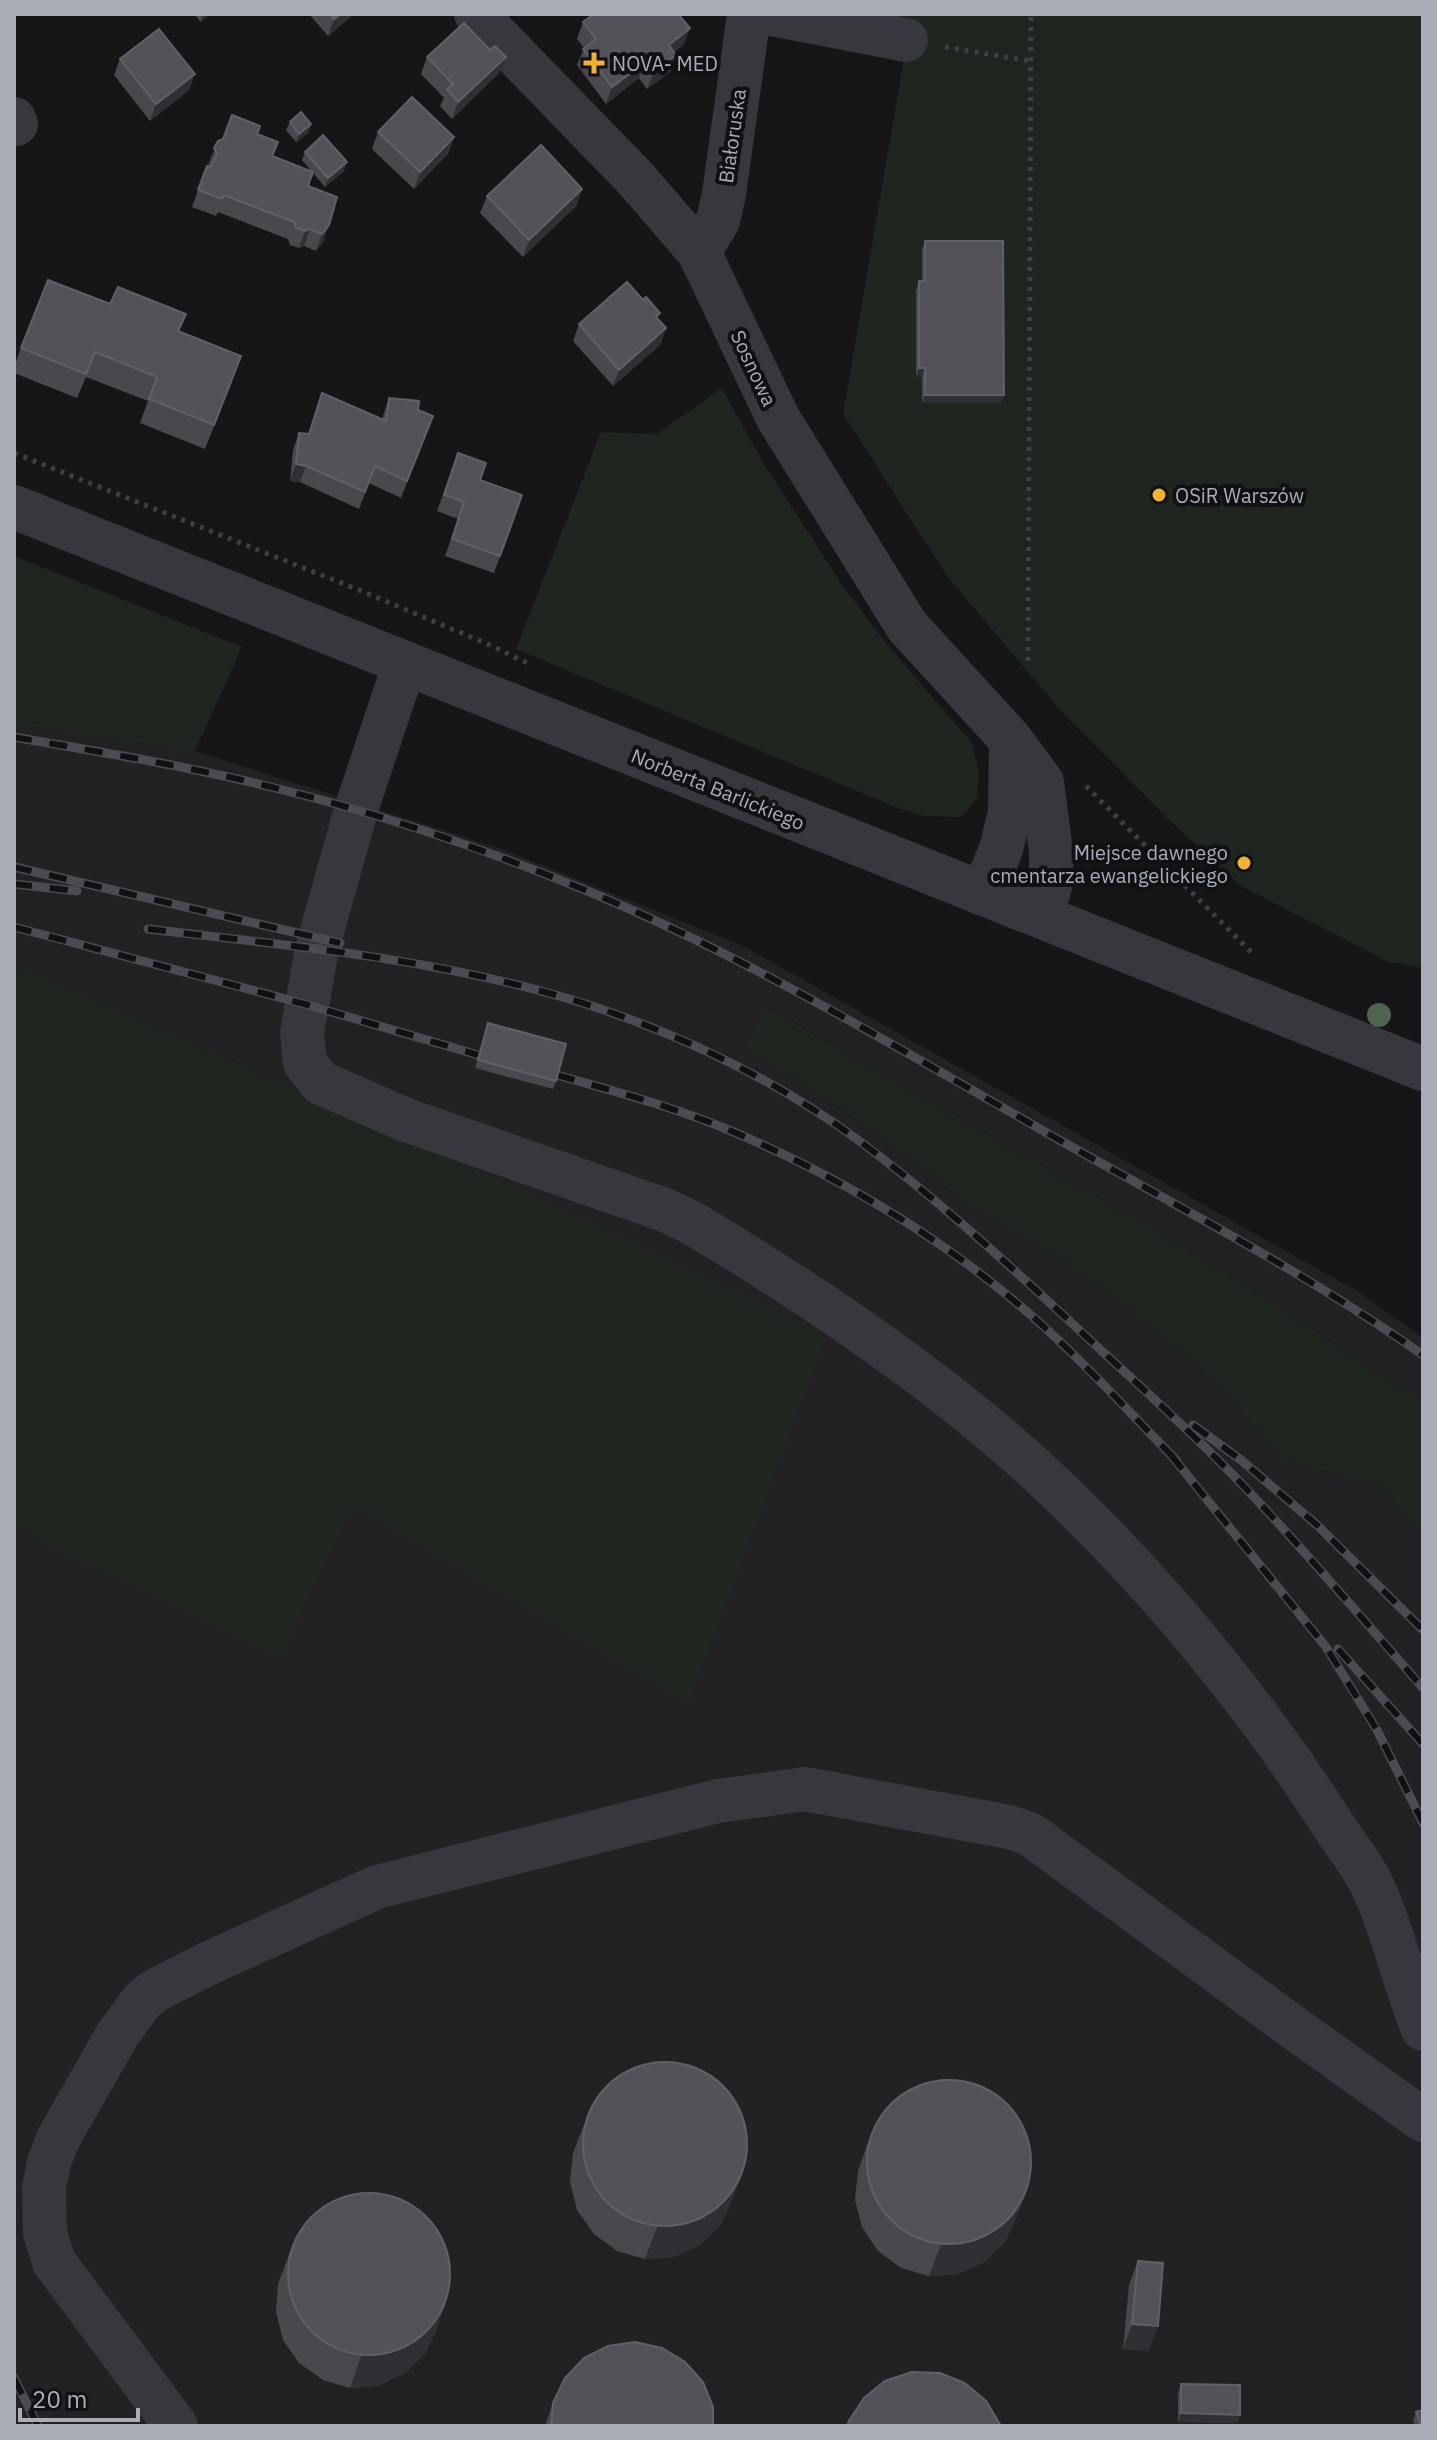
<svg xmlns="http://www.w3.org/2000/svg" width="1437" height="2440" viewBox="0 0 1437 2440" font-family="'IBM Plex Sans',sans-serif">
<rect width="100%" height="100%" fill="#161618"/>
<path fill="#222225" d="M14 724 195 751 499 848 743 946 1359 1292 1423 1338V1401L1199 1255 768 1007 744 1047 868 1127 970 1206 1032 1239 1137 1315 1228 1394 1284 1462 1376 1483 1423 1535V2426H14V1527L35 1537 401 1134 14 965Z"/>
<path fill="#1e261f" d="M850 14H1423V968L1389 962 1241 886 1167 818 1061 711 947 576 843 414 904 58Z
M722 388 764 464 843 586 886 643 972 743 979 773 977 798 962 817 924 816 898 808 516 649 601 432 657 434Z
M14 556 242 647 195 751 14 724Z
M14 965 401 1134 826 1336 689 1702 353 1505 280 1656 14 1527Z
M767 1007 1199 1255 1423 1401V1535L1376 1483 1284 1462 1228 1394 1137 1315 1032 1239 970 1206 868 1127 744 1047Z"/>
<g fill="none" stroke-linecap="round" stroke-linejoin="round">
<path stroke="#3d3f44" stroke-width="5" stroke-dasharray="4 6" stroke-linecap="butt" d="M945 47 1030 61
M14 453 359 590 490 645 527 663
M1028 661 1031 14
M1086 786 1254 955"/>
<path stroke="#37383d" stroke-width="44" d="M476 14 636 179 699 252 778 418 907 626 1011 740 1042 782 1051 851V883L1041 917
M771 14 906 40
M14 119 16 124
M699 252 718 221 724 194 749 14
M14 507 1423 1069
M405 663 356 810 317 949 302 1033 305 1063 321 1083 406 1120 665 1210 692 1223C803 1289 925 1371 1022 1457 1112 1538 1193 1629 1265 1726 1290 1760 1314 1795 1337 1831 1348 1847 1361 1864 1370 1881 1393 1928 1403 1981 1423 2029
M983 894 1001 849 1010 812 1011 740
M176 2426 54 2262 45 2233 44 2188 49 2162 59 2137 118 2034 141 2002 154 1991 207 1964 377 1887 718 1801 805 1789 1009 1827 1030 1834 1290 2025 1423 2120"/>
<g stroke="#4a4c52" stroke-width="9">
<path id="rail" d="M14 737C98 752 183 765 267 786 375 812 482 848 585 890 748 957 901 1050 1054 1137 1179 1207 1306 1273 1423 1355
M14 867 340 943
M14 884 77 891
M14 927 308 1005 478 1055
M148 929C283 945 420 957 552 994 657 1023 770 1075 858 1140 931 1194 997 1254 1063 1315 1127 1375 1194 1433 1254 1497 1312 1559 1367 1624 1423 1688
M557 1075C617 1092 678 1108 736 1133 832 1174 927 1229 1007 1295 1069 1345 1122 1405 1177 1461
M1193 1425 1241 1460 1317 1525 1423 1630
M1171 1455 1326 1647 1377 1730 1423 1823
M1338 1649 1423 1744
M14 2378 38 2426"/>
</g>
<use href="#rail" stroke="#111113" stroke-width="6" stroke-dasharray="18" stroke-linecap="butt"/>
</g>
<circle fill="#506452" cx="1379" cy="1015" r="12"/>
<path fill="#47494d" d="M194 14H210L201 22Z
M309 14H354L328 36Z
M583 22 690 28 683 45 674 52 670 72 647 89 639 78 606 104 577 65 584 48 577 39Z
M427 57 499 73 452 119 440 106 444 98 421 74Z
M120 59 189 90 150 121 114 75Z
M290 122 311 124 308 133 296 142 286 130Z
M378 132 454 137 448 154 414 189 372 149Z
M257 134 273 156 312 172 302 160 305 152 344 171 325 187 313 173 308 186 337 197 323 242 316 251 304 246 299 248 290 245 288 239 218 212 216 216 192 207 207 166 209 167 208 165 218 141Z
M582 189 576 206 523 257 480 213 487 196Z
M925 241 1004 395 1000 403H922V377H916V290L919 281H922V249Z
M110 304 186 314 179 332 232 381 205 449 140 423 148 401 86 377 77 398 14 373V367L21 348Z
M658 319 666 328 660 345 613 386 573 341 579 324Z
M389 398 433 416 401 498 369 483 359 509 300 482 290 481 293 450 299 433 308 434 382 419Z
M458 453 480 480 522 495 494 573 445 556 458 519 437 511Z
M488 1023 556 1081 553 1089 475 1068Z
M585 2122 733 2198 721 2224 700 2245 674 2257 645 2259 617 2251 594 2234 577 2210 570 2182 573 2153Z
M869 2139 1029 2185 1017 2216 1005 2242 984 2262 958 2274 929 2276 901 2268 878 2251 862 2227 855 2200 858 2171Z
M290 2252 437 2328 425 2354 405 2373 378 2386 350 2388 323 2380 299 2363 283 2340 276 2312 278 2284Z
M1138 2261 1149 2351 1123 2349 1129 2285Z
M1181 2384 1240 2415 1237 2423 1178 2422V2393Z
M553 2403 713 2426H545Z
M1416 2412 1423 2426H1415L1413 2421Z"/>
<path fill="#2f3033" d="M203 14H210L201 22Z
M340 14H354L328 36 334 19Z
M690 28 683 45 662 62 669 45Z
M676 55 670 72 647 89 654 72Z
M506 57 499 73 452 119 458 102Z
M645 62 639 78 606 104 612 87Z
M195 74 189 90 150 121 156 104Z
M311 124 308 133 296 142 299 134Z
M454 137 448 154 414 189 420 172Z
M347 162 344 171 325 187 328 178Z
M582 189 576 206 523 257 529 240Z
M329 225 323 242 316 251 322 234Z
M310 229 304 246 299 248 305 231Z
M666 328 660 345 613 386 619 370Z
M919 368H925L922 377H916Z
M925 395H1004L1000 403H922Z
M296 464 306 466 300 482 290 481Z
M745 2167 733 2198 721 2224 700 2245 674 2257 645 2259 657 2227Z
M1029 2185 1017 2216 1005 2242 984 2262 958 2274 929 2276 941 2244Z
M448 2297 437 2328 425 2354 405 2373 378 2386 350 2388 361 2356Z
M1132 2324 1158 2326 1149 2351 1123 2349Z
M1181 2413 1240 2415 1237 2423 1178 2422Z"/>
<path fill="#525359" stroke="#5f6168" stroke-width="2" d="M330 14H340L334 19Z
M594 14H678L690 28 669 45 676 55 654 72 645 62 612 87 583 49 596 39 583 22Z
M464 23 490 50 495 46 506 57 458 102 447 89 453 84 427 57Z
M159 29 195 74 156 104 120 59Z
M412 97 454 137 420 172 378 132Z
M301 112 311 124 299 134 290 122Z
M232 115 260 126 257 134 278 142 272 156 313 172 308 186 337 197 329 225 322 234 310 229 305 231 296 228 294 222 224 195 222 199 198 190 207 166 211 167 217 154 214 148 218 141 223 139Z
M323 135 347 162 328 178 305 152Z
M541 145 582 189 529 240 487 196Z
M925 241H1003L1004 395H925V368H919V281H925Z
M48 280 110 304 118 287 186 314 178 331 241 356 214 425 149 399 157 377 95 352 86 374 21 348Z
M627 282 643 300 646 297 660 313 656 317 666 328 619 370 579 324Z
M322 393 386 421 389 398 419 401 418 410 433 416 407 481 375 466 365 492 306 466 296 464 299 433 309 434Z
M458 453 486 463 480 480 522 495 500 556 452 539 464 502 444 495Z
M488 1023 566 1044 556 1081 478 1060Z
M583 2144a82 82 0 1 1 164 0a82 82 0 1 1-164 0Z
M867 2162a82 82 0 1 1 164 0a82 82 0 1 1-164 0Z
M288 2274a81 81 0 1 1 162 0a81 81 0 1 1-162 0Z
M1138 2261 1163 2263 1158 2326 1132 2324Z
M635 2342 662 2348 685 2362 703 2382 713 2407V2426H551L553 2403 565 2378 584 2358 608 2346Z
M912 2372 940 2373 965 2383 986 2401 1001 2426H847L849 2421 864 2398 885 2381Z
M1181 2384 1240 2385V2415L1181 2413Z
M1423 2410V2426H1421L1416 2412Z"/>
<g fill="#f2b134" stroke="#111113" stroke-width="3">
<path d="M590 51h8v8h8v8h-8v8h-8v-8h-8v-8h8z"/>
<circle cx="1159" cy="495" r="8"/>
<circle cx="1244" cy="863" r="8"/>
</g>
<g text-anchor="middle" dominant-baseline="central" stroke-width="8" stroke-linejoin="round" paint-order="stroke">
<g font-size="20" fill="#a8adb8" stroke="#111113" text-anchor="start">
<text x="612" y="63">NOVA- MED</text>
<text x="1175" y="495">OSiR Warszów</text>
<text x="1228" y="852" text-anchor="end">Miejsce dawnego<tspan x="1228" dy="23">cmentarza ewangelickiego</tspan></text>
</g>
<g font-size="20" fill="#a8adb8" stroke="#111113">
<text transform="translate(732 136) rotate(-82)">Białoruska</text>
<text transform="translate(754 368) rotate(65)">Sosnowa</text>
<text transform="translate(718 789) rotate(22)">Norberta Barlickiego</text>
</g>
</g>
<rect width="1437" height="2440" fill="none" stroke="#a8adb8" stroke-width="32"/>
<path d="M20 2408v12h118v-12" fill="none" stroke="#a8adb8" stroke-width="4"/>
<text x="32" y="2408" font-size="24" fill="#a8adb8" stroke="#111113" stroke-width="6" paint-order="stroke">20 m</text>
</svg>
